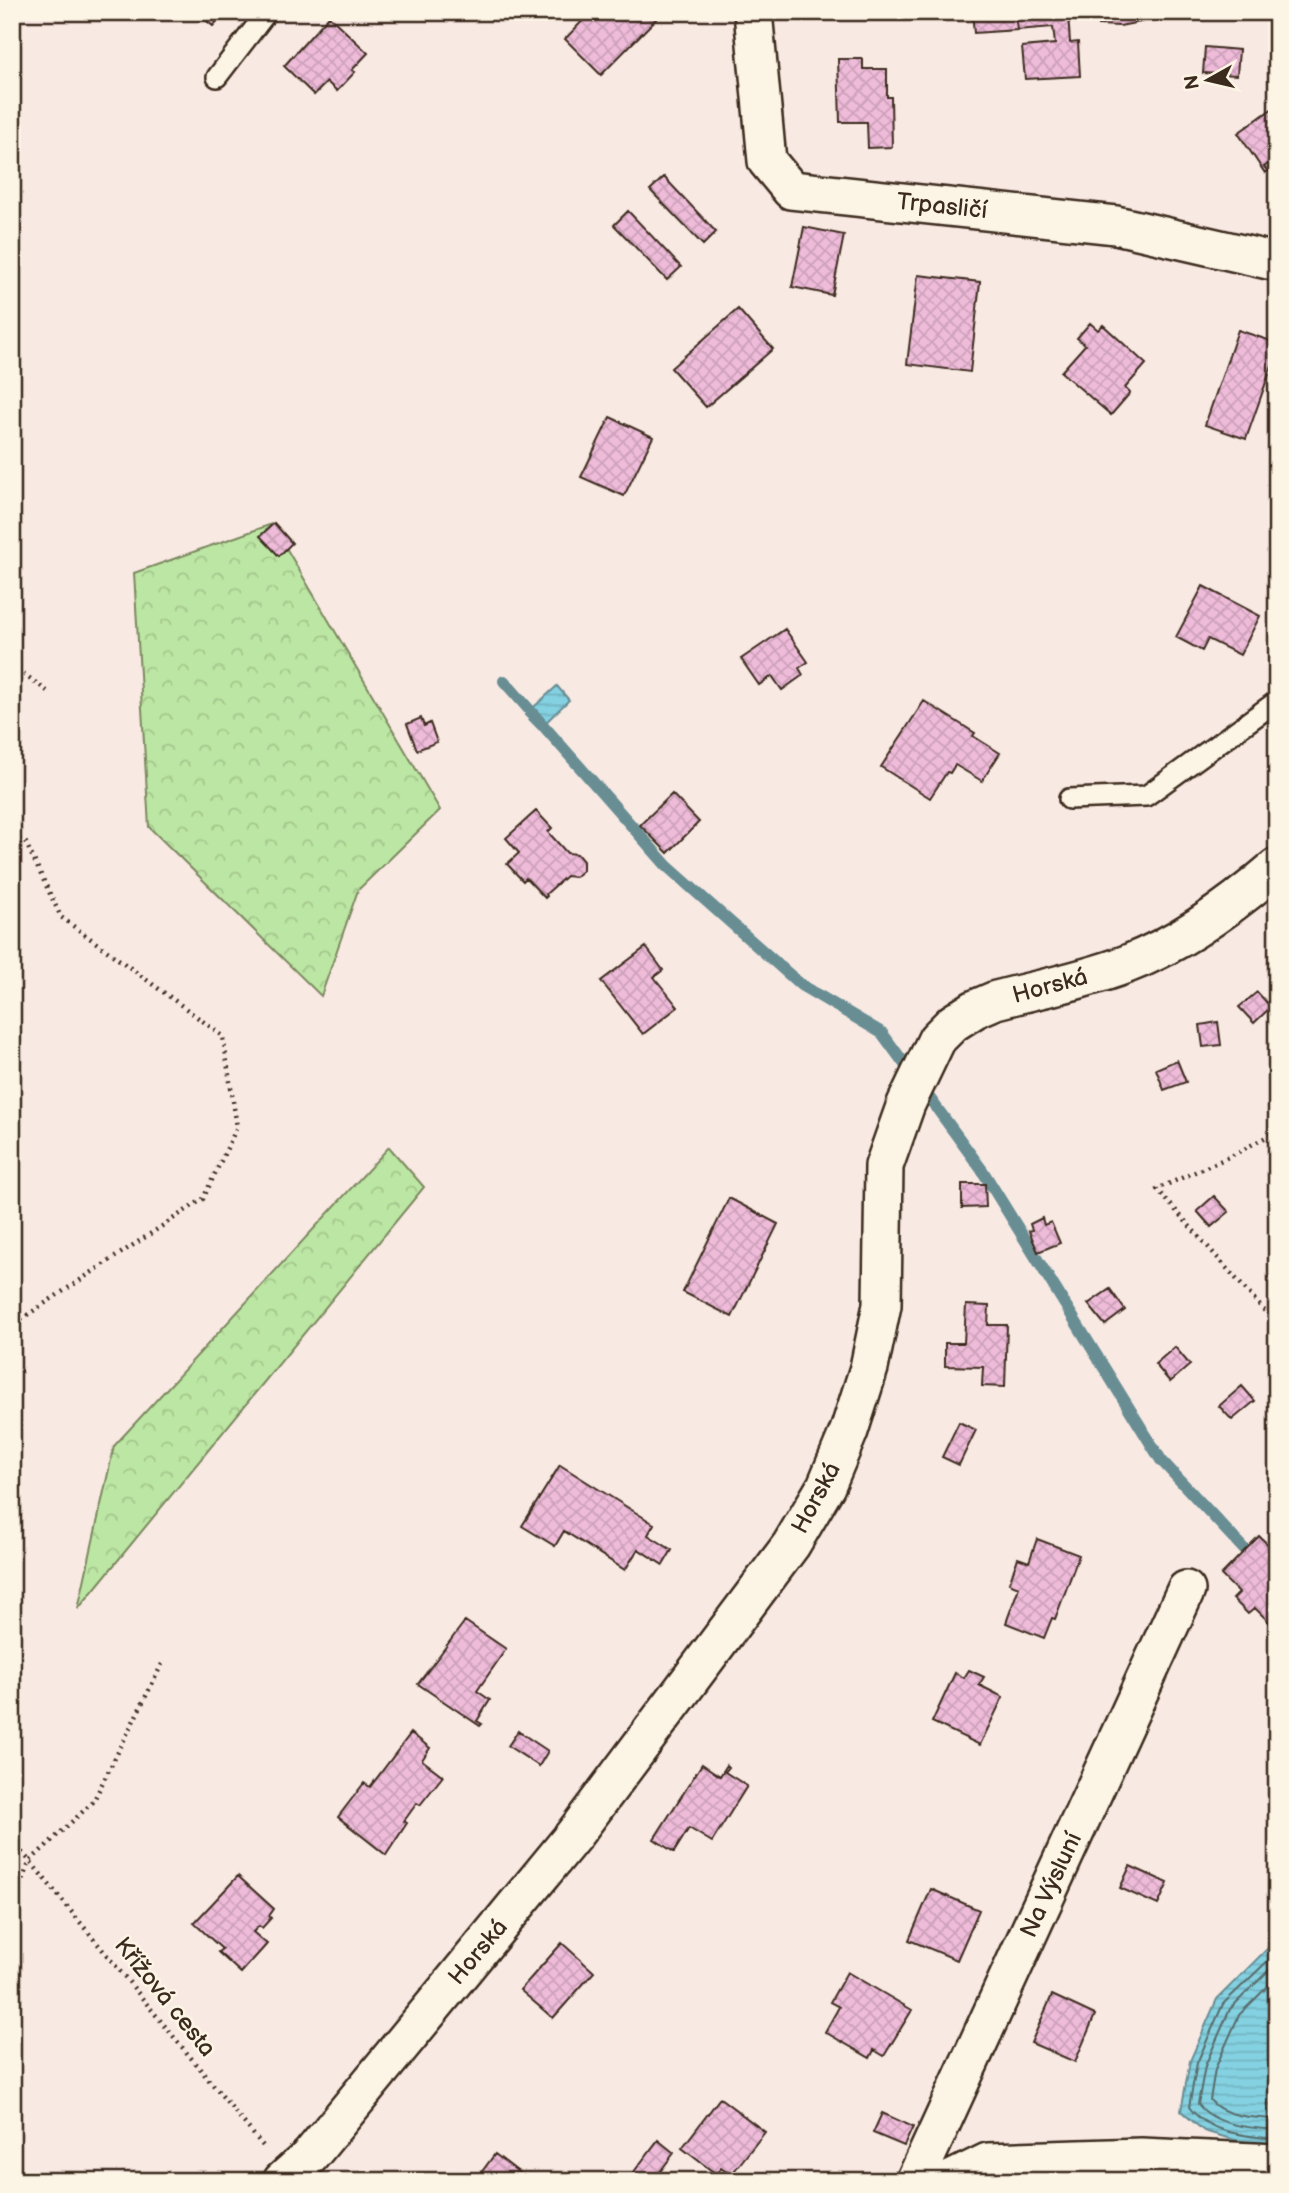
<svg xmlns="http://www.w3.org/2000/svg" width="1289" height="2193" viewBox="0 0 1289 2193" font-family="'Balsamiq Sans',sans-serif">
<defs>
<pattern id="forest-crowns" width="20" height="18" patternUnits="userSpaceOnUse" patternTransform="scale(1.75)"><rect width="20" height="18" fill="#bce6a3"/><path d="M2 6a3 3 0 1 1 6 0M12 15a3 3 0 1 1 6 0" fill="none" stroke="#a2c58c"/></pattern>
<pattern id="water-rules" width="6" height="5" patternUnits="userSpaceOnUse" patternTransform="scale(1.75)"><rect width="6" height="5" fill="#84d1e2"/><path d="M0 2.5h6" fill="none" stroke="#73b4c1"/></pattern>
<pattern id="building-cross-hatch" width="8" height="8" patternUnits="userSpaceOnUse" patternTransform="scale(1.75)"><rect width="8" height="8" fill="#eebbd9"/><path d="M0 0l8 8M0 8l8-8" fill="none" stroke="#cda1ba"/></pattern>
</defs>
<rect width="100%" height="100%" fill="#f9e9e3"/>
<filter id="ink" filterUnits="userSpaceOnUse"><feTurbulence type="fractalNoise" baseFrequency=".0143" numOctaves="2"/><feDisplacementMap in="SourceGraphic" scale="14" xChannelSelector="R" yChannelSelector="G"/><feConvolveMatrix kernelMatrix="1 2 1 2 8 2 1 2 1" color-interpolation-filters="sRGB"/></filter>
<g filter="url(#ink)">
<path fill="url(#forest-crowns)" stroke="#7c8860" stroke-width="2" d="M272 524 440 810 358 890 321 996 149 827 134 573Z
M389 1147 424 1187 78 1609 114 1446Z"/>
<path fill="url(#water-rules)" stroke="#678e94" stroke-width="2" d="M557 686 569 700 539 729 525 715Z
M1272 1944 1277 1945V2146L1238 2141 1204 2131 1181 2111 1190 2061 1217 1999Z"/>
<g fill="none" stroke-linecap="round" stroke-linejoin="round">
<path stroke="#586d6c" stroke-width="2" d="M1277 1952 1223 2004 1197 2063 1189 2107C1209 2134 1246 2136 1277 2139
M1277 1962 1230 2009 1205 2066 1198 2104C1215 2126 1251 2128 1277 2130
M1277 1977 1239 2015 1215 2069 1210 2100C1223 2117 1256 2118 1277 2119"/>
<path stroke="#678e94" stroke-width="12" d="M504 681 667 866 801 985 882 1033 982 1170 1161 1460 1255 1561"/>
</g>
<path fill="url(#building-cross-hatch)" stroke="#3b2a1e" stroke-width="2" d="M196 12H225L213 26Z
M591 12H663L601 75 565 39Z
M972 12H1015L1017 30 974 33Z
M1015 12H1068L1070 43 1078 42 1080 76 1025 79 1022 47 1055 44 1053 27 1017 30Z
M1095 12H1165L1166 17 1120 26 1098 25Z
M329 16 368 53 352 70 355 72 337 91 327 82 314 95 284 66Z
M1205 47 1239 50 1237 75 1203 73Z
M838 59H863V69H887V97H891L892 147 868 148 867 122H840Z
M1276 106 1277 158 1264 167 1268 171 1265 173 1238 133Z
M664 177 716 232 703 245 650 190Z
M628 211 681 267 667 280 614 225Z
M804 227 844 235 832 295 792 287Z
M918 275 980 282 970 372 907 364Z
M738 309 773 349 706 407 671 368Z
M1090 323 1098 330 1103 325 1146 364 1125 388 1130 393 1111 415 1061 372 1085 345 1077 338Z
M1238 330 1277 343V351L1246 439 1205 425Z
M610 417 653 437 624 496 581 477Z
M274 523 292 543 279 556 260 536Z
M1203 586 1260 616 1240 655 1208 639 1202 651 1176 637Z
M785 629 808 662 799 668 803 675 782 690 772 676 759 685 741 659Z
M924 701 975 733 973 736 1000 753 982 781 955 765 950 773 947 772 930 798 881 767Z
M421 718 424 726 430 723 437 742 417 750 407 724Z
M672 794 699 822 668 853 640 825Z
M536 811 552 828 548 832 567 853 577 854 583 861V870L575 877 566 876 546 894 547 896 545 898 526 878 523 881 507 864 519 853 506 838Z
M646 947 663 970 654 977 678 1007 643 1034 601 981Z
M1257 992 1271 1007 1254 1023 1239 1007Z
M1218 1022 1221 1045 1203 1047 1200 1025Z
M1177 1060 1186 1082 1164 1090 1156 1069Z
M962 1184H985L986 1207 962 1208Z
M1214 1196 1229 1212 1211 1227 1197 1211Z
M729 1198 778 1224 732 1317 683 1292Z
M1042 1218 1044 1225 1051 1222 1060 1243 1038 1252 1029 1231 1032 1230 1030 1224Z
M1110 1289 1125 1310 1105 1325 1088 1304Z
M966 1305 989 1306 988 1325H1007L1005 1387 982 1386 983 1367 945 1366V1343H964Z
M1175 1347 1190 1365 1170 1382 1155 1364Z
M1242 1386 1255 1401 1232 1420 1219 1406Z
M959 1422 976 1430 959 1465 942 1457Z
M560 1465 654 1524 648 1535 672 1550 663 1565 638 1549 625 1570 564 1531 555 1546 522 1526Z
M1259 1536 1277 1553V1619L1272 1625 1255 1608 1248 1614 1233 1599 1239 1593 1221 1575Z
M1037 1539 1079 1555 1055 1619 1052 1618 1044 1638 1006 1623 1019 1587 1009 1583 1018 1558 1029 1562Z
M465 1621 506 1649 477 1691 490 1700 477 1721 482 1724 480 1726 418 1684Z
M969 1670 984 1677 979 1685 1003 1697 980 1745 932 1722 955 1673 964 1678Z
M518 1731 548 1751 539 1766 508 1746Z
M411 1733 430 1748 422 1760 443 1776 420 1805 417 1803 404 1821 407 1823 386 1855 338 1817 364 1783 370 1787Z
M702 1764 720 1776 727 1765 729 1767 725 1772 747 1786 712 1842 689 1828 674 1852 654 1839Z
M1130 1866 1168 1883 1158 1905 1120 1888Z
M238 1876 274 1909 269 1916 271 1918 262 1928 259 1926 253 1932 267 1944 241 1973 218 1952 222 1949 194 1923Z
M931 1889 979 1910 957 1960 909 1940Z
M562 1943 594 1972 553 2018 520 1990Z
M847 1972 912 2010 884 2056 874 2050 870 2058 825 2032 839 2007 830 2002Z
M1052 1995 1095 2015 1075 2062 1031 2043Z
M720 2098 765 2132 731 2175 721 2168 716 2174 682 2148Z
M882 2113 913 2127 904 2146 873 2133Z
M658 2140 674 2153 653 2181H627Z
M495 2154 530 2181H475Z"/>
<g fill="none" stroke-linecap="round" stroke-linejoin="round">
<g stroke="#3b2a1e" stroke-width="24">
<path id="lane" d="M217 77 267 12
M1069 799 1146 796 1277 701"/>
</g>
<g stroke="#3b2a1e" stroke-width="42">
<path id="street" d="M753 12 767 161 791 190 1116 225 1277 262
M282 2181 310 2156 573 1836 791 1545 826 1486 849 1431 869 1368 882 1305 884 1166 906 1104 937 1039 953 1023 975 1009 996 1000C1039 989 1085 980 1127 964 1182 943 1233 905 1277 867
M915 2181 1186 1590
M949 2181 988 2162 1141 2157 1277 2163"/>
</g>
<path stroke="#3b2a1e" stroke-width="4.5" stroke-dasharray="2 5" stroke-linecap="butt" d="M12 665 47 691
M12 839 25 841 61 917 223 1036 237 1127 203 1199 12 1325
M1277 1131 1233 1155 1157 1189 1277 1325
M12 1842 30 1861 263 2146
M12 1906 30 1861 93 1802 162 1664"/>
<use href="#lane" stroke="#fcf5e5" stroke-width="19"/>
<use href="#street" stroke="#fcf5e5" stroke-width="37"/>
</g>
</g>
<g text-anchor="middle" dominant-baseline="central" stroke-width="5" stroke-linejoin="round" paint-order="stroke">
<g font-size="24" fill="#3b2a1e" stroke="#fcf5e5">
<text transform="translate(942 206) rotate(6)">Trpasličí</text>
<text transform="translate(1050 986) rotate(-15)">Horská</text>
<text transform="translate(816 1498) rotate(-62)">Horská</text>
<text transform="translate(1051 1885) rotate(-65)">Na Výsluní</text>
<text transform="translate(478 1952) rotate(-50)">Horská</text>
<text transform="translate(165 1997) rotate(51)">Křížová cesta</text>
</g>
</g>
<rect width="1289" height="2193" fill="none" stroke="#fcf5e5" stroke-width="42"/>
<rect x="21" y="21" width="1247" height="2151" fill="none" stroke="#3b2a1e" stroke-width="2.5" filter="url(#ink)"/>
<g transform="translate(1208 80) rotate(262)" stroke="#fcf5e5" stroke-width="5" paint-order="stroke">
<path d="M0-5L12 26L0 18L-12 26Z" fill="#3b2a1e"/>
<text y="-10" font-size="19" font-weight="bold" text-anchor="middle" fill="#3b2a1e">N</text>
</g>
</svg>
